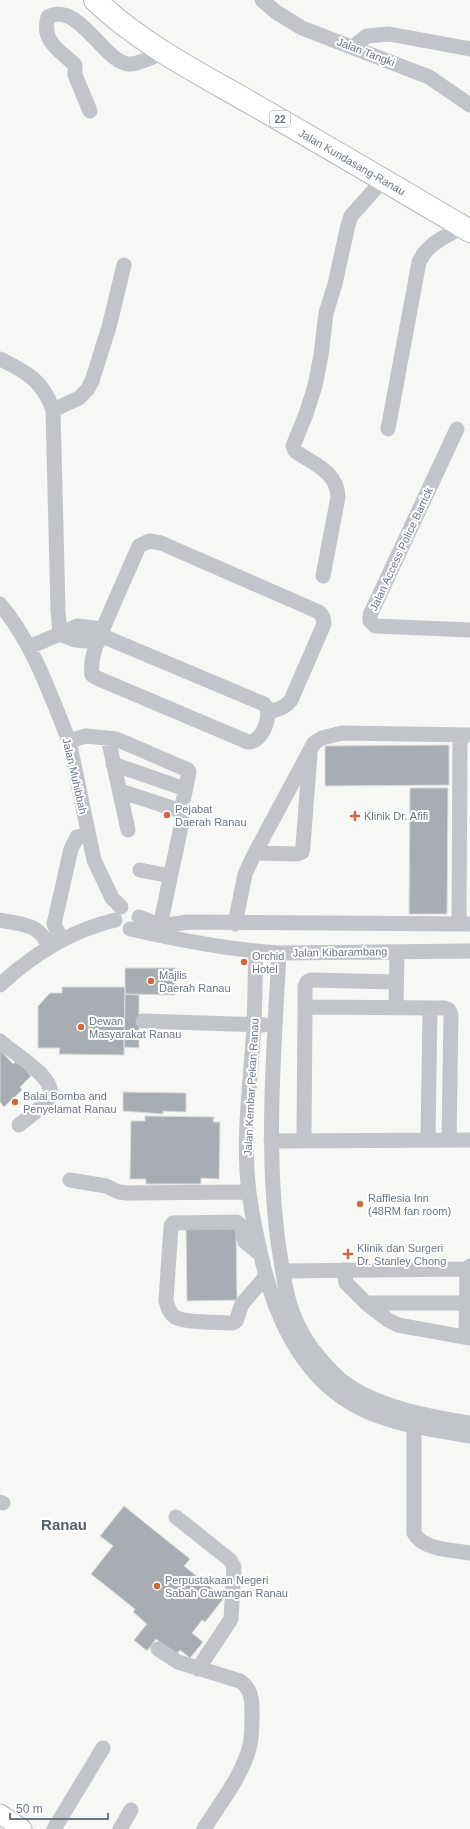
<svg xmlns="http://www.w3.org/2000/svg" width="470" height="1829" viewBox="0 0 470 1829" font-family="Helvetica,sans-serif">
<rect width="100%" height="100%" fill="#f7f7f5"/>
<path fill="#a7adb3" stroke="#d9d9d8" d="M449 745V785L325 786V746Z
M410 788H448L447 914H409Z
M125 968H175V995L125 994Z
M62 987H125L124 1055 59 1054 60 1048H38V1006L50 993H62Z
M125 994 139 995V1048L124 1047Z
M0 1050 13 1064 18 1060 31 1076 20 1087 22 1090 4 1107 0 1102Z
M123 1092 186 1093V1112L163 1111V1114L123 1111Z
M145 1116 214 1117 213 1122H220L219 1179 201 1178V1184H146V1179H130L131 1121H145Z
M236 1226 237 1300 187 1301 186 1227Z
M124 1506 190 1559 184 1566 224 1598 205 1622 202 1620 192 1633 203 1642 190 1658 180 1650 176 1655 156 1639 147 1651 134 1640 147 1624 133 1612 135 1609 91 1574 113 1546 100 1536Z"/>
<g fill="none" stroke-linecap="round" stroke-linejoin="round">
<g stroke="#b3b6ba" stroke-width="21">
<path id="major" d="M0 1814 22 1829"/>
</g>
<g stroke="#b4b7ba" stroke-width="24">
<path id="highway" d="M95 0C142 45 201 74 256 106 328 147 399 189 470 231"/>
</g>
<path stroke="#c1c4c8" stroke-width="15" d="M262 0 276 12 302 28 429 77 470 105
M353 47 367 36 389 34 470 49
M90 111 75 75V65C59 50 41 41 48 17 79 0 106 66 130 64 140 64 153 56 162 53
M0 359C27 372 43 381 53 410L58 610 60 634 29 647
M53 410 79 398 87 390 92 381 109 327 124 265
M388 429 419 262C427 244 446 236 462 227
M457 429 370 615V621L375 626 470 630
M323 576 338 497C337 471 313 464 295 451L293 446 306 414 315 386 321 355 326 313 335 284 348 225 351 216 383 180
M0 604C33 643 50 694 69 741L94 860 112 898 121 907
M60 634 77 626 103 629
M60 634 75 640 98 642
M100 635 264 704C274 714 262 743 248 742L97 678 92 675C90 661 95 648 100 635Z
M100 635 139 546 149 541 161 543 319 612 323 617 324 624 291 700C285 708 278 709 269 712
M108 738 128 830
M69 741 86 736 116 739 188 770 189 772 181 811 182 822 160 926 188 922 470 924
M113 764 185 789
M120 791 181 811
M255 853 297 854 302 852 303 846 310 754
M140 870 170 876
M139 917 169 929
M0 920C23 925 39 923 49 947
M235 924 245 874 255 853 314 743 322 738 342 733 470 735
M459 924 460 735
M130 929C179 940 229 950 279 953L470 951
M61 939 54 924 71 849 77 837 89 835
M256 952C255 976 255 1001 254 1025 251 1081 242 1137 249 1193 253 1221 259 1249 266 1276 279 1323 301 1369 343 1398 380 1424 427 1428 470 1436
M279 953C274 1051 265 1151 279 1249 283 1271 285 1295 294 1316 304 1342 322 1363 342 1381 375 1407 430 1417 470 1423
M0 985C33 954 70 931 115 920
M305 1007V986L307 982 311 980 396 982
M396 1008 397 952
M143 1021 264 1025
M0 1041C11 1052 60 1079 49 1098 46 1105 26 1119 19 1125
M428 1140 430 1008
M271 1141 470 1140
M304 1141 305 1007 444 1008 449 1010 451 1015 449 1140
M70 1180 106 1186 119 1192 127 1193 249 1192
M260 1254 245 1242 241 1226 237 1222 173 1223 171 1226 166 1301C168 1307 169 1313 175 1317 184 1323 220 1322 232 1323L236 1321 242 1304 266 1276
M344 1270 346 1283 366 1303 388 1320 398 1325 470 1338
M283 1271 467 1269 470 1266
M366 1303H466
M466 1337 467 1269
M414 1426V1533C423 1550 452 1550 470 1553
M0 1502 3 1503
M176 1517 230 1560 234 1567 231 1619 198 1669
M158 1649 178 1662 240 1681C252 1690 252 1699 252 1714 252 1724 252 1735 250 1745 243 1775 220 1803 204 1829
M54 1829 103 1748
M120 1829 131 1810"/>
<use href="#major" stroke="#fff" stroke-width="19"/>
<use href="#highway" stroke="#fff" stroke-width="22"/>
</g>
<g fill="#d0693d" stroke="#fff" stroke-width="1.5">
<circle cx="167" cy="815" r="4"/>
<path d="M353 810h4v4h4v4h-4v4h-4v-4h-4v-4h4z"/>
<circle cx="244" cy="962" r="4"/>
<circle cx="151" cy="981" r="4"/>
<circle cx="81" cy="1027" r="4"/>
<circle cx="15" cy="1102" r="4"/>
<circle cx="360" cy="1204" r="4"/>
<path d="M346 1248h4v4h4v4h-4v4h-4v-4h-4v-4h4z"/>
<circle cx="157" cy="1586" r="4"/>
</g>
<g text-anchor="middle" dominant-baseline="central" stroke-width="4" stroke-linejoin="round" paint-order="stroke">
<rect fill="#fff" stroke="#979fa8" stroke-width="1" x="270" y="111" width="20" height="16" rx="3"/>
<g font-size="10" font-weight="bold" fill="#6a7683">
<text x="280" y="119">22</text>
</g>
<g font-size="11" fill="#6a7683" stroke="#fff">
<text transform="translate(366 52) rotate(21)">Jalan Tangki</text>
<text transform="translate(352 162) rotate(30)">Jalan Kundasang-Ranau</text>
<text transform="translate(401 549) rotate(-65)">Jalan Access Police Barrick</text>
<text transform="translate(75 776) rotate(77)">Jalan Muhibbah</text>
<text transform="translate(340 952) rotate(-1)">Jalan Kibarambang</text>
<text transform="translate(251 1087) rotate(-87)">Jalan Kembar Pekan Ranau</text>
</g>
<g font-size="11" fill="#6a7683" stroke="#fff" text-anchor="start">
<text x="175" y="809">Pejabat<tspan x="175" dy="13">Daerah Ranau</tspan></text>
<text x="364" y="816">Klinik Dr. Afifi</text>
<text x="252" y="956">Orchid<tspan x="252" dy="13">Hotel</tspan></text>
<text x="159" y="975">Majlis<tspan x="159" dy="13">Daerah Ranau</tspan></text>
<text x="89" y="1021">Dewan<tspan x="89" dy="13">Masyarakat Ranau</tspan></text>
<text x="23" y="1096">Balai Bomba and<tspan x="23" dy="13">Penyelamat Ranau</tspan></text>
<text x="368" y="1198">Rafflesia Inn<tspan x="368" dy="13">(48RM fan room)</tspan></text>
<text x="357" y="1248">Klinik dan Surgeri<tspan x="357" dy="13">Dr. Stanley Chong</tspan></text>
<text x="165" y="1580">Perpustakaan Negeri<tspan x="165" dy="13">Sabah Cawangan Ranau</tspan></text>
</g>
<g font-size="15" font-weight="bold" fill="#576069" stroke="#fff">
<text x="64" y="1524">Ranau</text>
</g>
</g>
<path d="M10 1813v6h98v-6" fill="none" stroke="#6a7683" stroke-width="2"/>
<text x="16" y="1813" font-size="12" fill="#6a7683" stroke="#ffffff" stroke-width="3" paint-order="stroke">50 m</text>
</svg>
